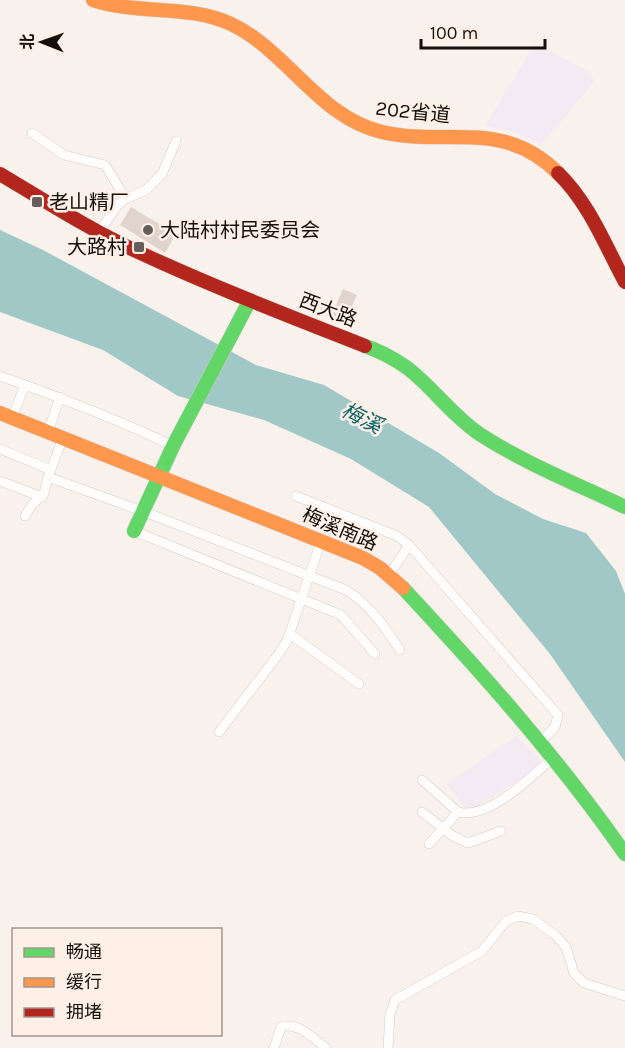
<svg xmlns="http://www.w3.org/2000/svg" width="625" height="1048" viewBox="0 0 625 1048" font-family="Karla,'Noto Sans SC',sans-serif">
<rect width="100%" height="100%" fill="#f9f1ec"/>
<path fill="#f4eaf3" d="M535 44 586 70 595 81 541 145 515 132 485 126Z
M516 736 541 761 523 778 468 812 447 784Z"/>
<path fill="#9fc8c7" d="M0 230 43 250 256 365 324 385 439 453 495 494 543 519 586 533 616 571 625 594V762L550 654 429 507 351 459 264 420 178 396 103 350 0 312Z"/>
<path fill="#e0d4cc" d="M131 207 176 234 165 253 120 225Z
M343 289 357 295 344 324 319 312 323 303 335 308Z"/>
<g fill="none" stroke-linecap="round" stroke-linejoin="round">
<g stroke="#d4cdc8" stroke-width="10">
<path id="street" d="M32 133 64 155 105 165 126 199
M99 232 118 205 123 200 146 190 162 174 176 141
M0 376C59 397 117 419 173 446
M12 418 25 385
M48 432 60 397
M63 438 48 477 145 512 346 590C370 605 385 627 400 650
M0 449 51 470
M0 481 42 497
M296 496 397 536 409 545 558 715 555 727 541 741
M25 516 32 505 44 493 48 477
M134 531 341 615 375 654
M389 575 409 545
M290 634 359 684
M219 732 278 655 287 641 318 550
M422 780 458 812
M422 812 453 836 468 843 501 831
M429 844 458 812C489 820 532 776 554 757
M274 1048 281 1027C297 1021 314 1039 326 1048
M388 1048 390 1014 395 1000 482 951 506 921 518 916 533 919 555 935 566 947 574 973 584 983 625 996"/>
</g>
<g stroke="#d4cdc8" stroke-width="15">
<path id="fast" d="M365 346C380 351 393 358 406 367 433 387 451 415 481 435 526 464 577 484 625 507
M134 531 173 446 250 300
M403 588C482 673 559 759 625 854"/>
</g>
<g stroke="#d4cdc8" stroke-width="15">
<path id="slow" d="M93 0C138 15 188 4 231 24 288 51 318 117 382 132 448 147 503 118 558 173
M0 413 363 558 380 568 403 588"/>
</g>
<g stroke="#d4cdc8" stroke-width="15">
<path id="jam" d="M558 173C589 203 605 245 625 282
M0 174C45 201 89 229 136 251 211 286 289 316 365 346"/>
</g>
<use href="#street" stroke="#fefdfc" stroke-width="9"/>
<use href="#fast" stroke="#63d668" stroke-width="14"/>
<use href="#slow" stroke="#ff974d" stroke-width="14"/>
<use href="#jam" stroke="#b3261e" stroke-width="14"/>
</g>
<g fill="#655e5a" stroke="#fef0e7" stroke-width="2">
<rect x="31" y="196" width="12" height="12" rx="3"/>
<circle cx="148" cy="230" r="6"/>
<rect x="133" y="241" width="12" height="12" rx="3"/>
</g>
<g text-anchor="middle" dominant-baseline="central" stroke-width="5" stroke-linejoin="round" paint-order="stroke">
<g font-size="20" fill="#150f0b" stroke="#fef0e7">
<text transform="translate(413 112) rotate(6)">202省道</text>
<text transform="translate(328 310) rotate(21)">西大路</text>
<text transform="translate(340 529) rotate(23)">梅溪南路</text>
</g>
<g font-size="20" fill="#150f0b" stroke="#fef0e7" text-anchor="start">
<text x="49" y="202">老山精厂</text>
<text x="160" y="230">大陆村村民委员会</text>
<text x="127" y="247" text-anchor="end">大路村</text>
</g>
<g font-size="21" font-style="italic" fill="#0b6264" stroke="#fef0e7">
<text transform="translate(362 418) rotate(27)">梅溪</text>
</g>
</g>
<rect x="12" y="928" width="210" height="108" fill="#fef0e7" stroke="#a1968f" stroke-width="1.5"/>
<rect x="24" y="948" width="30" height="9" fill="#63d668" stroke="#a1968f" stroke-width="1.5"/>
<text x="66" y="958" font-size="18" fill="#150f0b">畅通</text>
<rect x="24" y="978" width="30" height="9" fill="#ff974d" stroke="#a1968f" stroke-width="1.5"/>
<text x="66" y="988" font-size="18" fill="#150f0b">缓行</text>
<rect x="24" y="1008" width="30" height="9" fill="#b3261e" stroke="#a1968f" stroke-width="1.5"/>
<text x="66" y="1018" font-size="18" fill="#150f0b">拥堵</text>
<g transform="translate(42 42) rotate(271)" stroke="#fef0e7" stroke-width="4.5" paint-order="stroke">
<path d="M0-4.5L10 22L0 15L-10 22Z" fill="#150f0b"/>
<text y="-9" font-size="16" font-weight="bold" text-anchor="middle" fill="#150f0b">北</text>
</g>
<path d="M421 39v9h124v-9" fill="none" stroke="#150f0b" stroke-width="3"/>
<text x="430" y="39" font-size="18" fill="#150f0b" stroke="#fef0e7" stroke-width="4.5" paint-order="stroke">100 m</text>
</svg>
